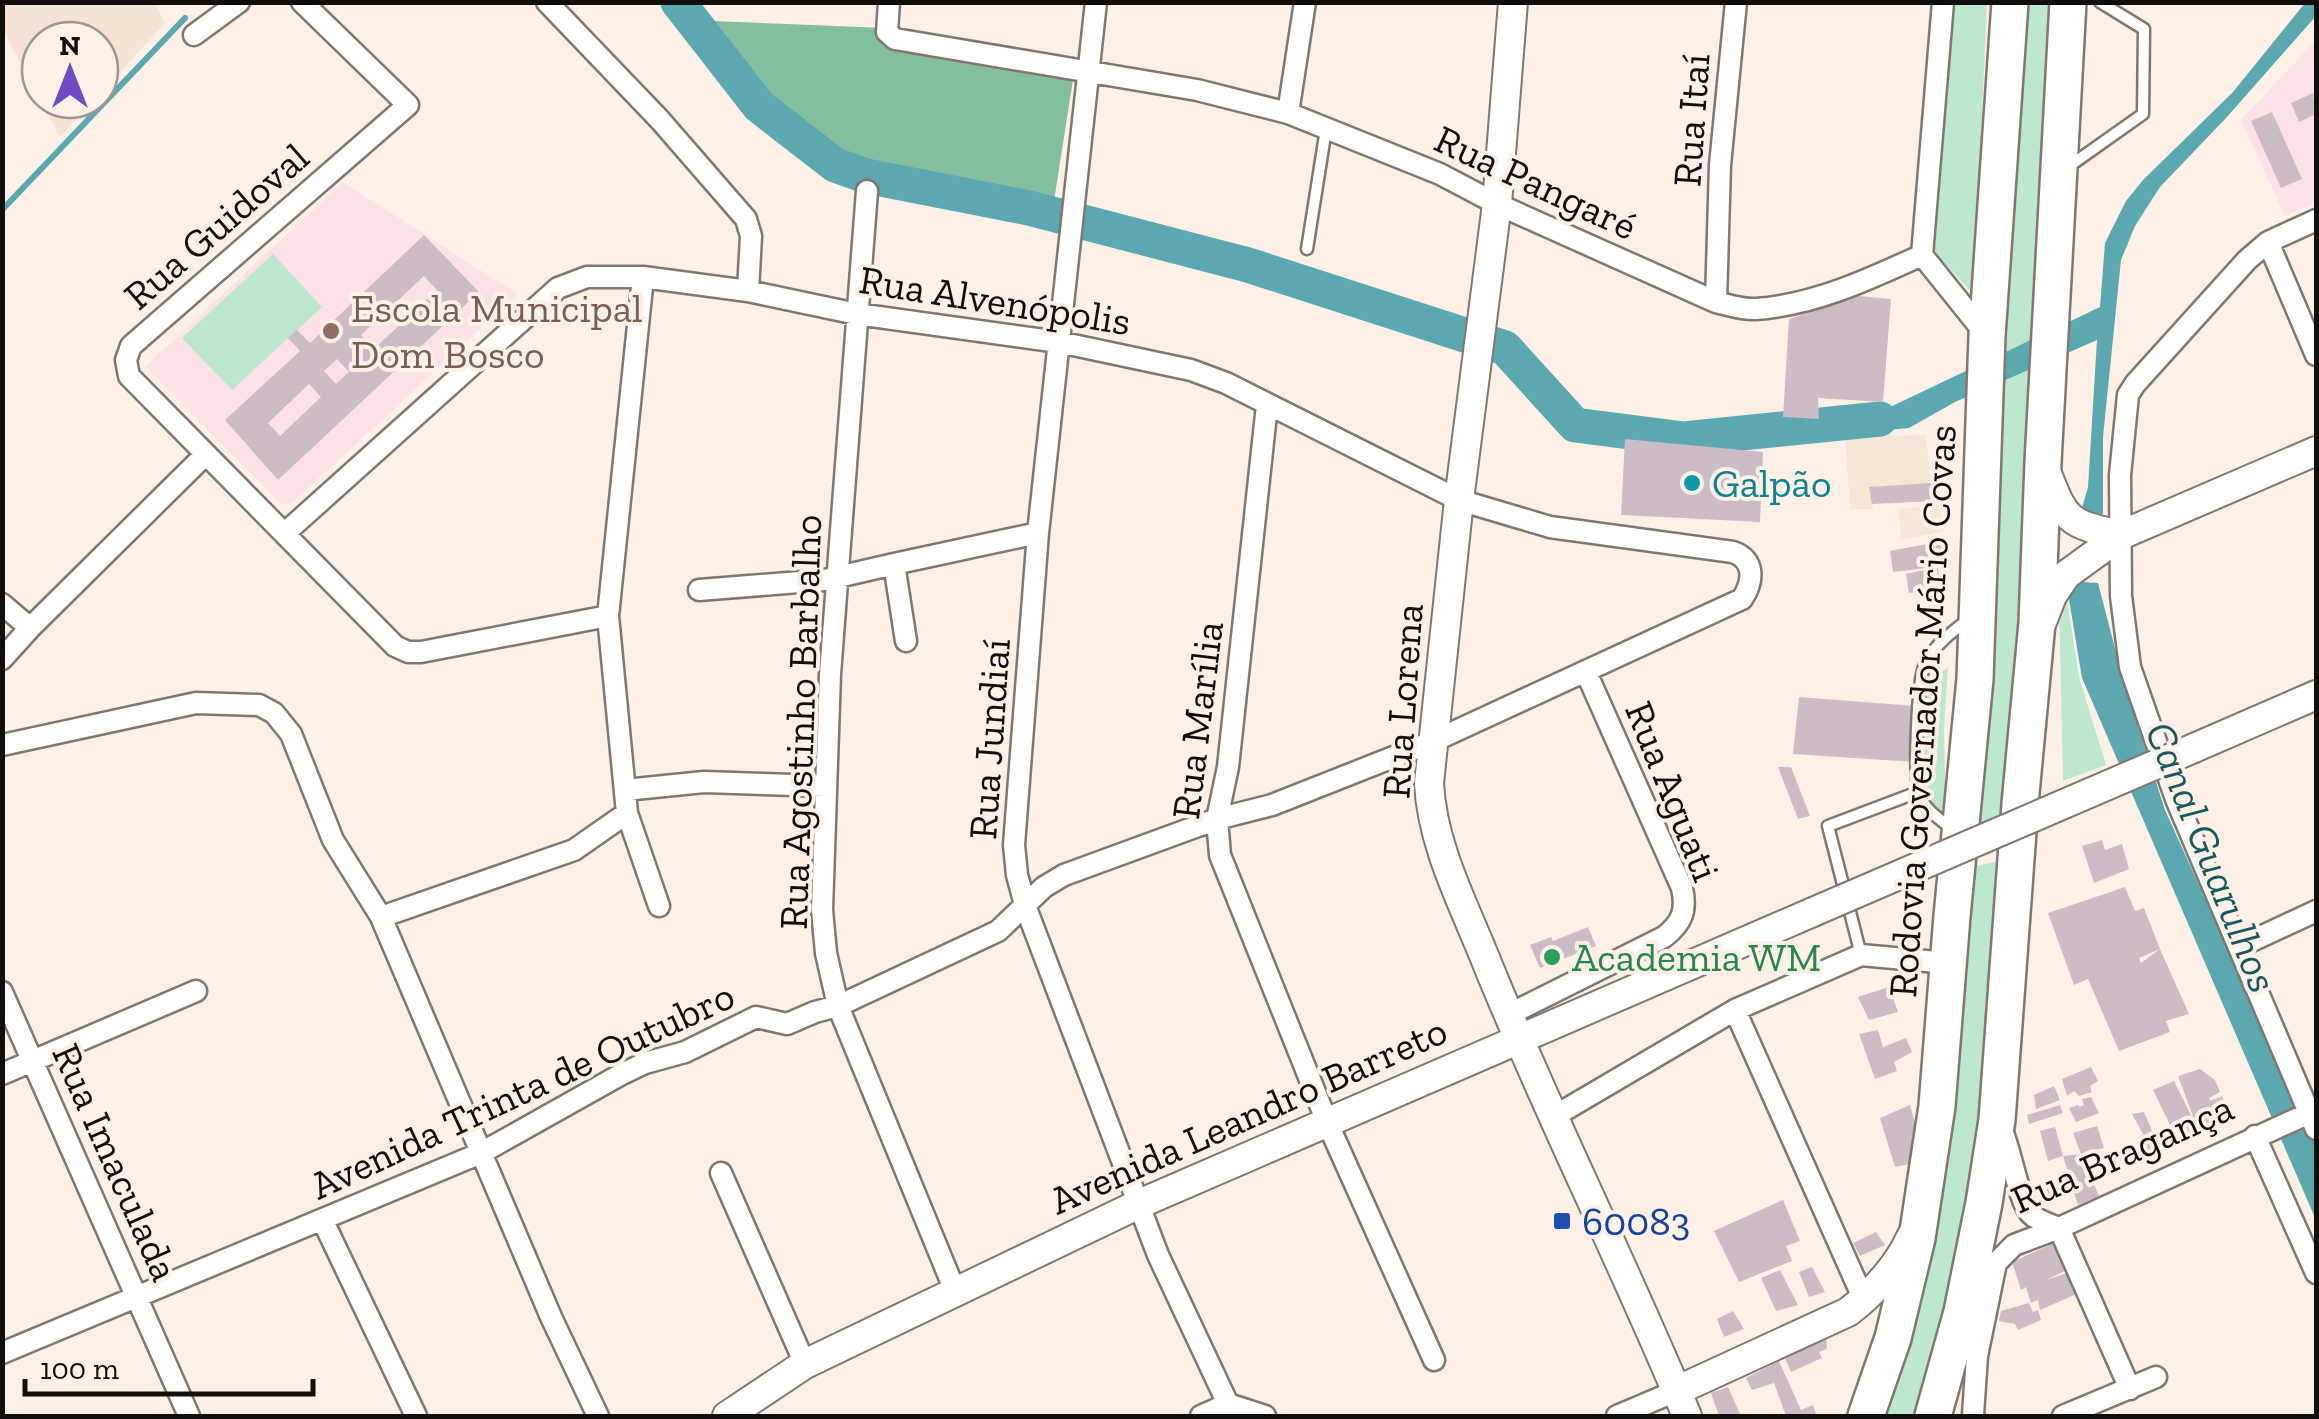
<svg xmlns="http://www.w3.org/2000/svg" width="2319" height="1419" viewBox="0 0 2319 1419" font-family="'Zilla Slab',serif">
<rect width="100%" height="100%" fill="#fdf1e7"/>
<path fill="#f3e8d3" d="M1926 435 1931 483 1870 487 1873 509H1850L1845 437Z
M1939 505 1944 531 1901 540 1899 509Z"/>
<path fill="#f5e4d4" d="M2 3H155L165 23 100 94V40H40V100L3 30Z
M40 100H94L60 137Z"/>
<path fill="#fce1e7" d="M2316 40V202L2285 216 2241 120Z
M343 182 518 294 292 503 282 505 145 367Z"/>
<path fill="#bde7cf" d="M1951 3H1987L1974 295 1931 248Z
M2026 3H2059L2009 816 1973 826Z
M273 254 322 307 232 390 182 338Z
M2065 587 2079 677 2106 765 2063 781 2059 601Z
M1948 668 1944 726 1946 820 1923 789 1921 758 1927 689 1935 675Z
M2006 859 1994 1008 1963 1249 1920 1416H1877L1969 868Z"/>
<path fill="#83bf9f" d="M713 21 885 28 1074 73 1054 201 866 176 772 96Z"/>
<path fill="#5ba8b0" d="M2305 3H2316V16L2226 118 2160 187 2135 226 2121 260 2103 437V514L2080 515 2088 487 2097 340 1955 402 1909 428 1832 435 1835 417 1886 409 2100 307 2105 243 2126 201 2143 180 2233 92Z
M2066 581 2098 583 2124 683 2165 810 2316 1144V1220L2082 678Z"/>
<g fill="none" stroke-linecap="round" stroke-linejoin="round">
<path stroke="#5ba8b0" stroke-width="6" d="M2 210 185 18"/>
<path stroke="#5ba8b0" stroke-width="35" d="M678 2 759 106 835 165 866 176 1029 208 1248 265 1505 348 1575 425 1684 439 1880 419"/>
</g>
<path fill="#cabdc6" fill-rule="evenodd" d="M2313 93 2316 114 2299 122 2291 103Z
M2272 112 2302 179 2281 188 2251 121Z
M424 235 479 292 278 480 225 420 300 351 288 338 297 330 310 343ZM424 276 437 290 374 349 361 335ZM337 359 349 372 336 384 324 371ZM309 384 321 397 280 436 268 423Z
M1859 296 1891 299 1883 402 1818 398 1819 419 1783 417 1789 319Z
M1625 439 1763 452 1760 522 1621 515Z
M1931 483 1933 501 1872 504 1869 487Z
M1937 542H1947L1951 565 1893 572 1890 551Z
M1938 567 1940 588 1909 593 1906 574Z
M1799 697 1915 706V762L1793 754Z
M1778 767H1791L1810 816 1798 819Z
M2102 840 2105 850 2122 844 2129 869 2094 883 2082 846Z
M2125 887 2135 911 2144 908 2160 949 2139 958 2141 963 2160 949 2189 1014 2166 1021 2170 1032 2119 1051 2088 979 2074 985 2048 913Z
M1588 927 1596 946 1540 968 1530 945 1551 937 1553 941Z
M1889 987 1898 1012 1869 1020 1858 997Z
M1878 1030 1883 1047 1906 1038 1912 1052 1894 1062 1897 1071 1875 1079 1859 1034Z
M2091 1067 2098 1081 2090 1086 2092 1092 2079 1096 2074 1091 2067 1096 2062 1079Z
M2200 1069 2215 1080 2220 1092 2209 1098 2210 1101 2222 1096 2227 1107 2214 1113 2218 1121 2178 1141 2153 1090 2174 1081 2197 1127 2178 1076Z
M2054 1086 2060 1100 2036 1109 2034 1095Z
M2091 1097 2099 1113 2076 1122 2069 1108 2078 1105 2080 1107 2084 1105 2082 1099Z
M1910 1105 1917 1131 1913 1163 1895 1167 1880 1118Z
M2060 1105 2063 1113 2029 1124 2027 1115Z
M2144 1112 2161 1152 2122 1165 2116 1149 2140 1141 2138 1138 2143 1134 2132 1114Z
M2097 1126 2104 1148 2081 1154 2073 1133Z
M2055 1127 2063 1156 2048 1161 2040 1131Z
M2081 1154 2099 1196 2078 1205 2063 1156Z
M2067 1185 2071 1195 2048 1199 2043 1189Z
M1783 1200 1800 1241 1786 1246 1792 1261 1739 1282 1714 1231Z
M1876 1232 1885 1245 1860 1256 1853 1243Z
M2054 1243 2065 1271 2046 1280 2067 1273 2079 1293 2040 1310 2038 1300 2031 1303 2026 1287 2021 1290 2012 1262Z
M1812 1267 1825 1292 1809 1297 1799 1272Z
M1780 1270 1798 1305 1776 1311 1761 1278Z
M2029 1303 2033 1312 2038 1310 2041 1320 2018 1330 2015 1324 1999 1321 2001 1311Z
M1733 1311 1744 1329 1724 1337 1717 1319Z
M1826 1336 1827 1349 1819 1352 1822 1358 1791 1372 1784 1356Z
M1779 1361 1801 1410 1813 1405 1817 1416H1786L1774 1383 1752 1390 1746 1378Z
M1728 1387 1741 1416H1719L1711 1393Z"/>
<g fill="none" stroke-linecap="round" stroke-linejoin="round">
<g stroke="#81776e" stroke-width="15">
<path id="lane" d="M2068 167 2143 114 2144 29 2100 2
M1307 249 1326 129
M1952 829C1940 819 1926 811 1920 796 1913 778 1917 682 1925 664 1934 645 1953 631 1969 619
M1861 955 1828 826 1918 792"/>
</g>
<g stroke="#81776e" stroke-width="25">
<path id="street" d="M302 2 408 105 131 346 126 360 129 376 395 646 408 652H421L608 616
M547 2 660 120 746 219 751 236 748 291
M889 2 887 32 895 39 1197 90 1288 113 1440 174 1497 204 1716 302C1729 305 1743 310 1756 309 1814 305 1870 279 1922 255L1943 2
M1096 2 1038 533 1014 845 1017 875 1026 908 1158 1255 1228 1404 1265 1416
M194 35 239 2
M1288 113 1305 2
M867 191 830 674 822 910 826 953 838 1006 955 1291
M2316 220 2268 242 2247 260 2135 384 2128 395 2120 475 2121 596 2130 667 2176 799 2316 1129
M2268 242 2316 355
M1922 255 1987 336
M643 277 608 616 627 813 659 906
M1716 302 1720 165 1736 2
M1267 405 1228 767 1217 819 1220 855 1327 1122 1434 1360
M699 590 825 580 894 564
M2 604 30 628
M906 641 894 564 1038 533
M2 659 30 628 205 455
M2 745 196 703 259 705 274 713 291 734 333 840 381 917 551 1317 598 1416
M625 790 704 782 825 786
M381 917 574 850 627 813
M2241 946 2316 911
M2 992 189 1416
M1735 1010 1864 1300
M1508 1015 1664 937C1682 923 1687 911 1682 888L1586 672
M2 1074 196 991
M1553 1117 1735 1010 1861 955 1948 963
M2001 1128C2011 1149 2018 1199 2030 1213 2037 1221 2049 1224 2059 1228
M2255 1136 2316 1273
M721 1173 805 1364
M323 1221 416 1416
M2059 1228 2130 1389
M2 1353 481 1153 620 1075 645 1063 685 1052 756 1017 787 1024 815 1012 838 1006 998 931 1044 887 1064 875 1217 819 1272 805 1434 741 1742 599C1754 581 1755 560 1733 552L1550 527 1459 500 1226 383 1191 370 1059 342 857 314 748 291 643 277H587L558 288 285 533
M1973 1415 1977 1356 1996 1263 2014 1245 2059 1228 2316 1110
M1201 1416 1228 1404
M1617 1416 1676 1391
M2063 1416 2156 1377"/>
</g>
<g stroke="#81776e" stroke-width="32">
<path id="secondary" d="M1513 2 1497 204 1459 500 1429 783C1432 846 1464 905 1487 963 1549 1116 1624 1264 1687 1416
M2046 471C2065 521 2068 524 2121 535
M2042 622 2052 596 2066 575 2121 535 2316 451
M2194 748 2316 695
M1676 1391 1848 1312C1873 1293 1898 1266 1911 1237
M727 1416 805 1364 1139 1204 1813 912"/>
</g>
<g stroke="#81776e" stroke-width="40">
<path id="highway" d="M1866 1416 1893 1338 1917 1238 1937 1106 1952 916 1975 679 1987 336 2010 2
M1933 1416 1962 1312 1984 1203 1997 1120 2020 804 2037 623 2043 462 2068 2"/>
</g>
<use href="#lane" stroke="#fff" stroke-width="10"/>
<use href="#street" stroke="#fff" stroke-width="20"/>
<use href="#secondary" stroke="#fff" stroke-width="28"/>
<use href="#highway" stroke="#fff" stroke-width="35"/>
<g stroke="#81776e" stroke-width="32" stroke-linecap="butt">
<path id="secondary-bridge" d="M1813 912 2194 748"/>
</g>
<use href="#secondary-bridge" stroke="#fff" stroke-width="28"/>
</g>
<circle fill="#8d6e63" stroke="#fdf1e7" stroke-width="4" cx="331" cy="331" r="10"/>
<circle fill="#0f9aa8" stroke="#fdf1e7" stroke-width="4" cx="1692" cy="483" r="10"/>
<circle fill="#2e9e5b" stroke="#fdf1e7" stroke-width="4" cx="1552" cy="957" r="10"/>
<rect fill="#1a4fb4" stroke="#fdf1e7" stroke-width="4" x="1552" y="1211" width="20" height="20" rx="5"/>
<g text-anchor="middle" dominant-baseline="central" stroke-width="8" stroke-linejoin="round" paint-order="stroke">
<g font-size="40" fill="#120e0b" stroke="#fdf1e7">
<text transform="translate(1691 120) rotate(-86)">Rua Itaí</text>
<text transform="translate(1536 182) rotate(25)">Rua Pangaré</text>
<text transform="translate(216 226) rotate(-41)">Rua Guidoval</text>
<text transform="translate(995 300) rotate(9)">Rua Alvenópolis</text>
<text transform="translate(1402 701) rotate(-86)">Rua Lorena</text>
<text transform="translate(1922 711) rotate(-86)">Rodovia Governador Mário Covas</text>
<text transform="translate(1197 720) rotate(-83)">Rua Marília</text>
<text transform="translate(800 722) rotate(-88)">Rua Agostinho Barbalho</text>
<text transform="translate(989 739) rotate(-86)">Rua Jundiaí</text>
<text transform="translate(1673 791) rotate(68)">Rua Aguati</text>
<text transform="translate(522 1090) rotate(-25)">Avenida Trinta de Outubro</text>
<text transform="translate(1248 1115) rotate(-24)">Avenida Leandro Barreto</text>
<text transform="translate(2122 1153) rotate(-24)">Rua Bragança</text>
<text transform="translate(116 1162) rotate(66)">Rua Imaculada</text>
</g>
<g font-size="40" fill="#785e54" stroke="#fdf1e7" text-anchor="start">
<text x="351" y="308">Escola Municipal<tspan x="351" dy="46">Dom Bosco</tspan></text>
</g>
<g font-size="40" fill="#0d838f" stroke="#fdf1e7" text-anchor="start">
<text x="1712" y="483">Galpão</text>
</g>
<g font-size="40" fill="#27864d" stroke="#fdf1e7" text-anchor="start">
<text x="1572" y="957">Academia WM</text>
</g>
<g font-size="40" fill="#164399" stroke="#fdf1e7" text-anchor="start">
<text x="1582" y="1221">60083</text>
</g>
<g font-size="42" font-style="italic" fill="#17595f" stroke="#fdf1e7">
<text transform="translate(2212 857) rotate(68)">Canal Guarulhos</text>
</g>
</g>
<rect width="2319" height="1419" fill="none" stroke="#120e0b" stroke-width="10"/>
<g transform="translate(70 70)"><circle r="48" fill="#fdf1e7" stroke="#9f968f" stroke-width="2.5"/>
<path d="M0-8L18 38L0 25L-18 38Z" fill="#6c4cc5"/>
<text y="-15" font-size="28" font-weight="bold" text-anchor="middle" fill="#120e0b">N</text>
</g>
<path d="M25 1379v15h288v-15" fill="none" stroke="#120e0b" stroke-width="5"/>
<text x="40" y="1379" font-size="30" fill="#120e0b" stroke="#fdf1e7" stroke-width="8" paint-order="stroke">100 m</text>
</svg>
